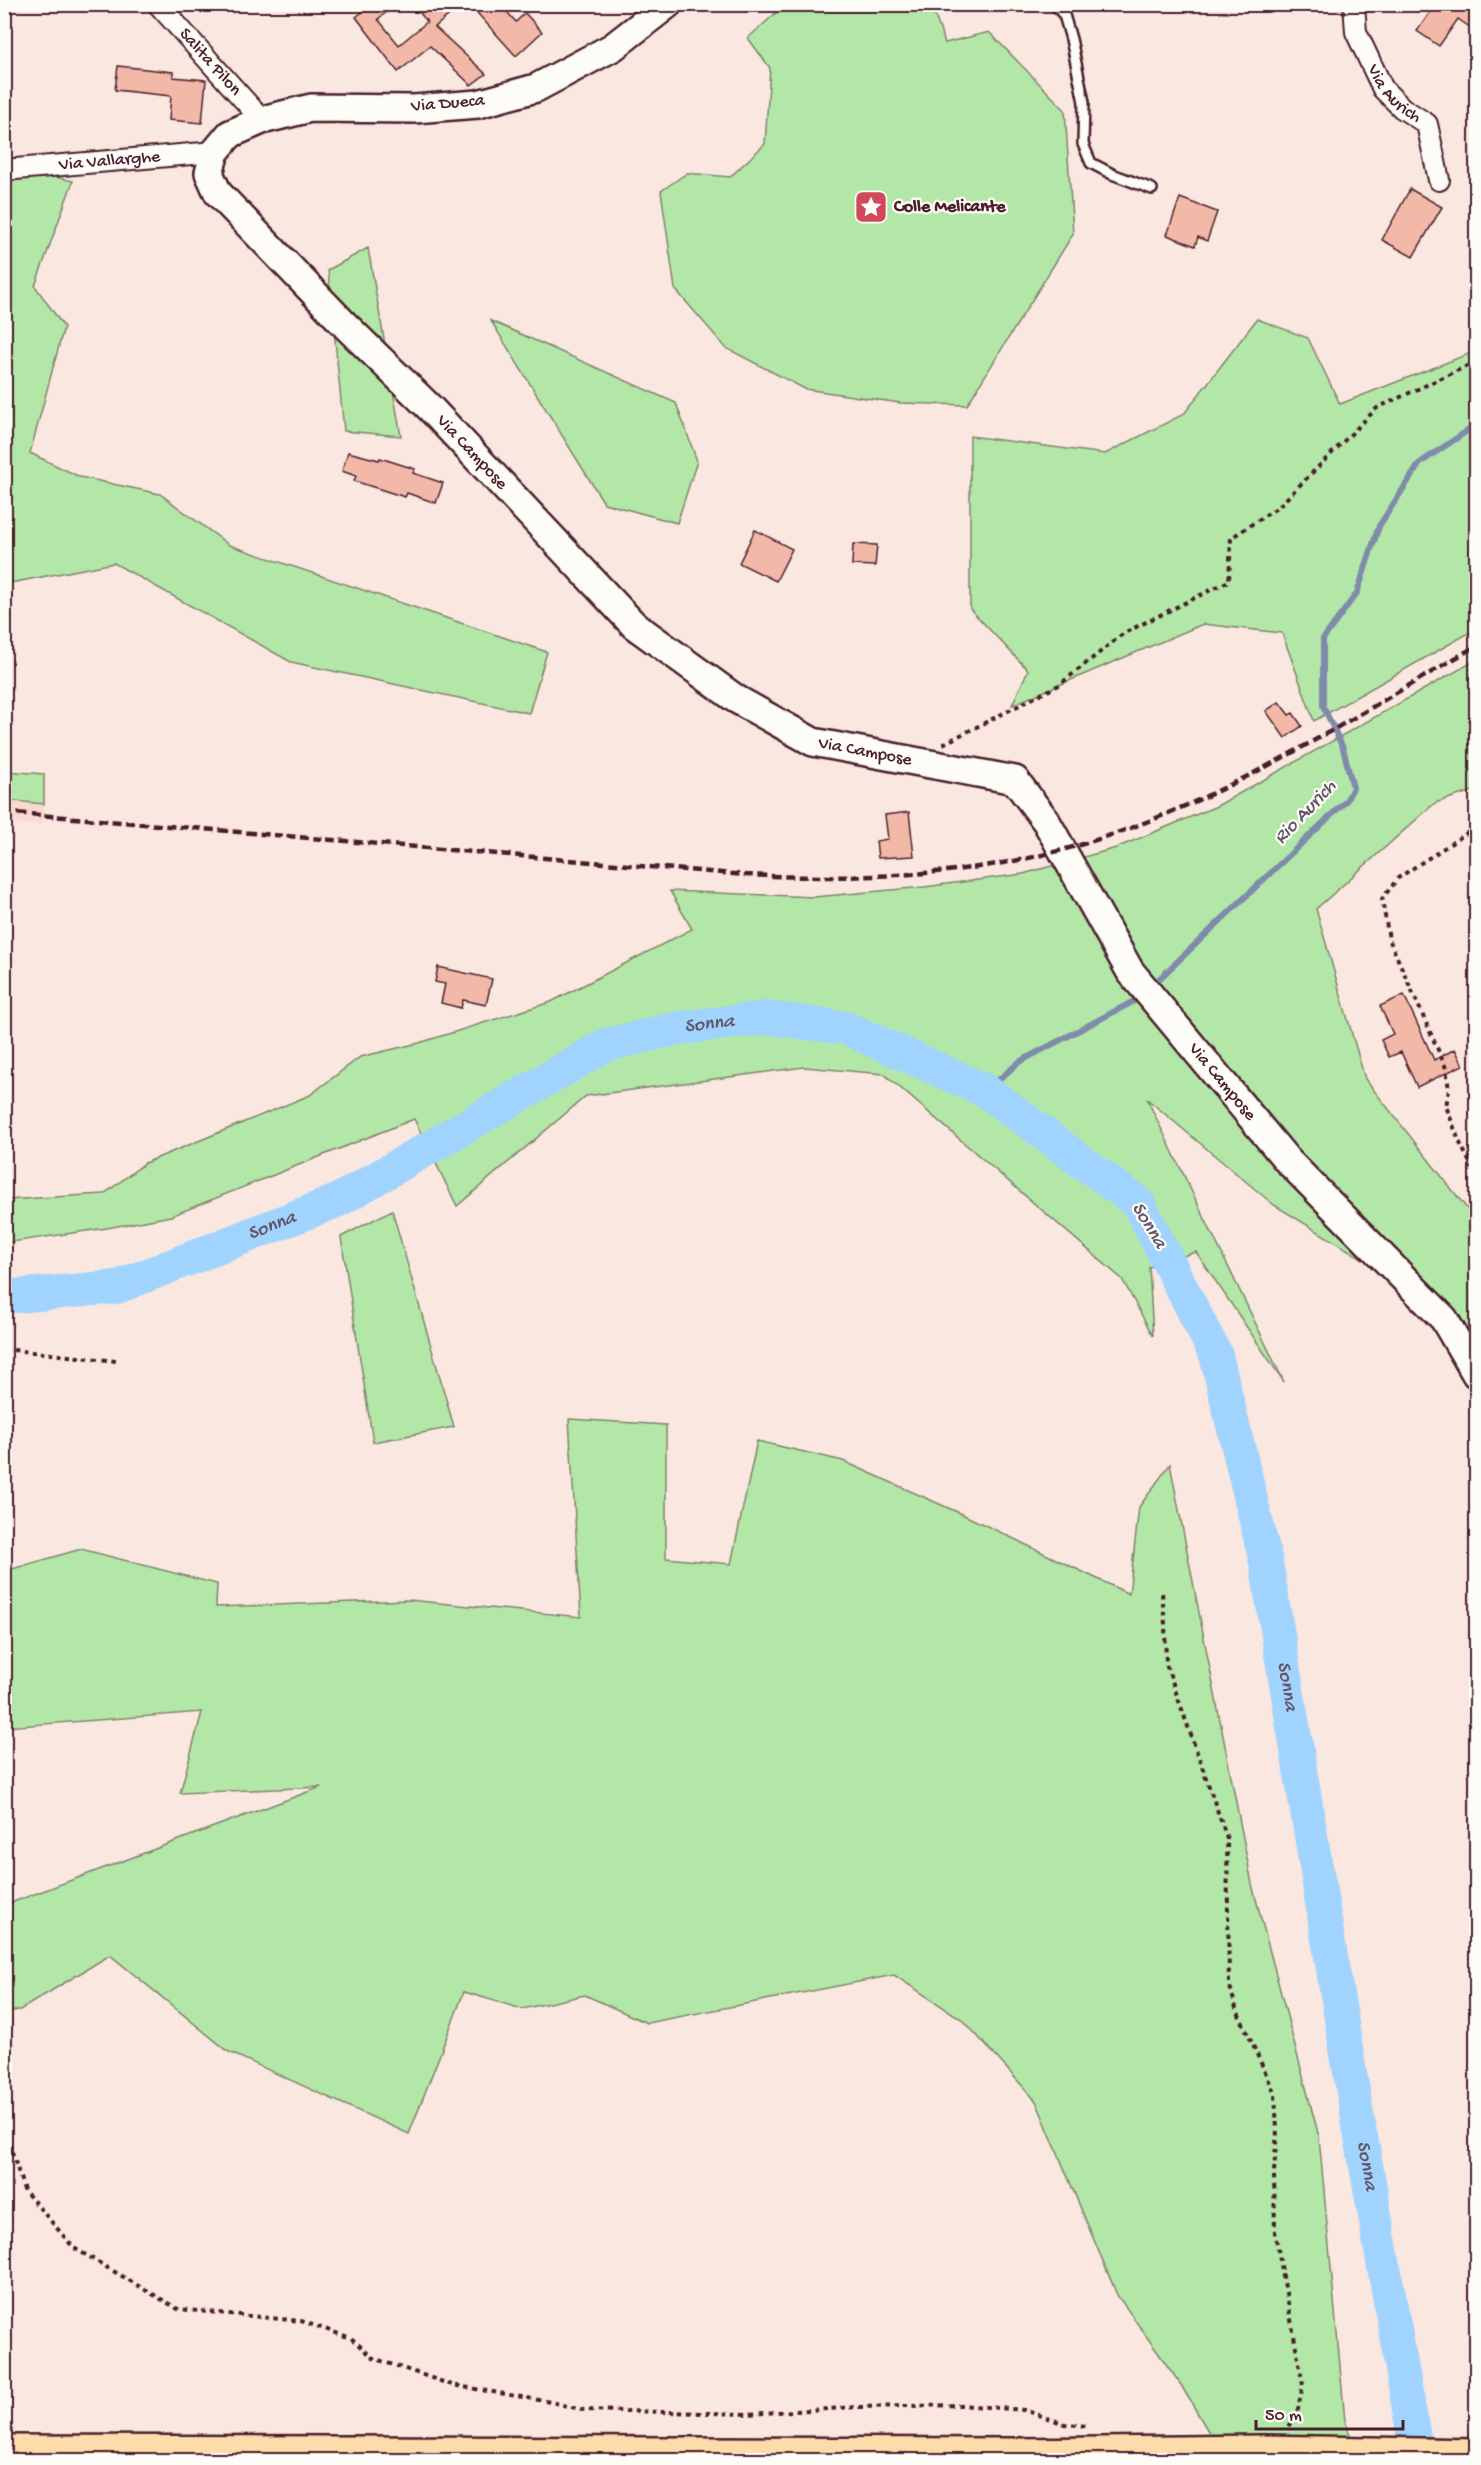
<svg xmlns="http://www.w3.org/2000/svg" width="1481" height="2465" viewBox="0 0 1481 2465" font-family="'Gochi Hand',sans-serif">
<rect width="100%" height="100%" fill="#fae8e0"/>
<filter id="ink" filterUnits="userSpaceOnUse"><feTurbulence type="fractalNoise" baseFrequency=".0167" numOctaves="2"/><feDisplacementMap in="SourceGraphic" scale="12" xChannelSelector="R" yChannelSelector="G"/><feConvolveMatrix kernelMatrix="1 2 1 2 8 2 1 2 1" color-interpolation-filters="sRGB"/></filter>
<g filter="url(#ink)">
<path fill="#f8dad0" d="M5 800 44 804 42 825 5 822Z"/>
<path fill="#b3e7a8" stroke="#7e836a" stroke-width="1.5" d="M786 4 931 5 945 43 989 32 1065 110 1073 234 967 405 900 403 805 389 726 348 675 289 661 191 687 173 730 177 765 144 770 68 748 38Z
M5 166 73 181 35 286 64 327 30 453 80 477 160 494 229 545 547 652 529 713 291 662 114 563 5 584Z
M368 248 401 436 344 431 328 270Z
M1257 319 1308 338 1340 404 1476 351V629L1314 721 1282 633 1203 624 1012 705 1028 670 970 609V436L1105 454 1184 414Z
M491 321 676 403 697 461 677 523 604 503Z
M1476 660V790L1435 803 1316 909 1365 1079 1476 1220V1359L1454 1314 1274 1205 1147 1099 1284 1382 1196 1252 1149 1267 1153 1336 1122 1279 884 1074 804 1067 586 1096 457 1206 414 1119 171 1216 107 1228 5 1243V1200L104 1194 145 1163 310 1095 360 1057 419 1043 551 1002 692 929 670 891 814 897 924 887 1023 874 1116 848 1217 806Z
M5 771 44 774V804L5 800Z
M392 1210 454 1427 373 1442 341 1237Z
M569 1419 666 1425V1558L731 1564 757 1441 843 1461 964 1515 1129 1594 1139 1507 1170 1464 1252 1884 1319 2137 1345 2421 1359 2460H1225L1181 2385 1117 2295 1036 2101 963 2020 894 1975 647 2023 585 1995 522 2009 464 1992 409 2134 229 2052 110 1955 20 2010 5 2012V1905L321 1787 180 1793 202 1712 5 1727V1571L81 1549 217 1584 216 1607 409 1600 581 1617Z"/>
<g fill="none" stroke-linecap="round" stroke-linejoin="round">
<path stroke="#7e8baa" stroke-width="6" d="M1158 980 1346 801 1353 788 1343 748 1323 706V639L1357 593 1379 526 1420 463 1476 425
M986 1091 1019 1062 1138 999"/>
<path stroke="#a0d3fe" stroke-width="34" id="s1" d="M4 1297 117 1287 339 1200 606 1045 679 1028 767 1018 846 1028 986 1091 1138 1203 1216 1355 1266 1562 1354 2097 1418 2460"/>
</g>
<path fill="#f2b9a9" stroke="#4a1f2b" stroke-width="1.5" d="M372 4H397L378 19 399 45 427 22 413 4H462L435 27 486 74 471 85 430 46 398 72 356 17Z
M469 4H500L516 22 525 13 542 32 516 56Z
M1436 4H1476V20L1471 28 1458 19 1439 46 1417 31Z
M118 66 173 72V77L206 80 202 123 169 120 171 96 115 90Z
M1410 189 1442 207 1413 257 1382 240Z
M1180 198 1217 212 1207 241 1198 237 1195 246 1167 235Z
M348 452 379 460 380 458 415 469 413 473 443 483 436 503 407 493 405 497 354 481 356 476 342 471Z
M755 530 792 549 776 581 739 563Z
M853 544 877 545 875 566 852 565Z
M1279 702 1289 715 1293 713 1302 726 1285 738 1266 711Z
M909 812 914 856 878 858 876 841 888 839 885 815Z
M438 967 492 979 486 1005 463 1000 461 1008 441 1003 445 984 435 982Z
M1404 995 1434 1060 1455 1049 1463 1065 1417 1087 1401 1052 1389 1057 1381 1040 1393 1034 1380 1006Z"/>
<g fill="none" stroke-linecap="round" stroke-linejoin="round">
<g stroke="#4a1f2b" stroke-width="14">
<path id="lane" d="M1054 4 1064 15 1071 39 1084 102 1083 144 1091 163 1112 174 1152 189"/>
</g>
<g stroke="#4a1f2b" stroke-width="24">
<g id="street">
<path id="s2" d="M158 4 262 120"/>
<path id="s3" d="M1354 4 1356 32 1383 89 1402 108 1427 124 1439 180"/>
<path id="s4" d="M4 170 215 152"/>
</g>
</g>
<g stroke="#4a1f2b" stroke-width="32">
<g id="secondary">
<path id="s5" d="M668 4 613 47 536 88 478 104 414 109 311 108 262 120 230 134 215 152 209 173 218 193 346 326 431 409 634 625 736 699 813 742 1015 780 1046 821 1130 971 1287 1160 1444 1319 1476 1374"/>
</g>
</g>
<g stroke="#4a1f2b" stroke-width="38">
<path id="highway" d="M4 2452 1017 2455
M1261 2452 1476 2456"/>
</g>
<path stroke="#4a1f2b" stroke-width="4" stroke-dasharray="4.5 4.5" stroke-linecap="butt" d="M943 744 1059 685 1124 633 1229 581 1231 538 1278 507 1377 408 1476 362
M1476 827 1398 878 1382 899 1389 939 1446 1068 1449 1090 1446 1106 1459 1141 1476 1175
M4 1349 116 1361
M1162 1593 1165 1624 1166 1664 1227 1838 1229 1983 1236 2008 1275 2094 1277 2130 1274 2172 1275 2233 1303 2385 1296 2418 1289 2426
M4 2126 24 2190 74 2248 178 2309 301 2321 351 2338 373 2358 452 2385 551 2402 584 2410 747 2414 858 2407 961 2405 1024 2410 1065 2424 1088 2426"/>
<use href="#lane" stroke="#fdfcf7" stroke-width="9"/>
<use href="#street" stroke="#fdfcf7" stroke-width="20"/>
<use href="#secondary" stroke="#fdfcf7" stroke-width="27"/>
<use href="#highway" stroke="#fddcac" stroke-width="33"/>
<path stroke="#4a1f2b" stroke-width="4.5" stroke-dasharray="9 4.5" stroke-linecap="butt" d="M4 812 745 875C858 880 974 877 1083 844 1225 801 1350 719 1476 646"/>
<g stroke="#4a1f2b" stroke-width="38" stroke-linecap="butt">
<path id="highway-bridge" d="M1017 2455 1261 2452"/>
</g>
<use href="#highway-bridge" stroke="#fddcac" stroke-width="33"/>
</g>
</g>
<defs>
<g id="sight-square" transform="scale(1.725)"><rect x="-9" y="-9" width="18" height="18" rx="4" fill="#d1495b" stroke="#fdfcf7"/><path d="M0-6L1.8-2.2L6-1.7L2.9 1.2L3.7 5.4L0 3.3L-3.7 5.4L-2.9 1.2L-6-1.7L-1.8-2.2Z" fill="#fff"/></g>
</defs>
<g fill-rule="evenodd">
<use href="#sight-square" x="871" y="207"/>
</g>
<g text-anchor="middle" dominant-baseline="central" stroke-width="4.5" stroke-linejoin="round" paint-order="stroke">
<g font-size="18" fill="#4a1f2b" stroke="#fdfcf7">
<text stroke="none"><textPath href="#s2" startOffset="78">Salita Pilon</textPath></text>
<text stroke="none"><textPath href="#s3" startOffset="102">Via Aurich</textPath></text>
<text transform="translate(448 104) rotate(-5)">Via Dueca</text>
<text stroke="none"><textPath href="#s4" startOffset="106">Via Vallarghe</textPath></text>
<text stroke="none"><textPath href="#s5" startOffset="900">Via Campose</textPath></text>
<text stroke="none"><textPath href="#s5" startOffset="1404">Via Campose</textPath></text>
<text stroke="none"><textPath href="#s5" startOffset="1924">Via Campose</textPath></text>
</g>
<g font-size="18" font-weight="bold" fill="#4a1f2b" stroke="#fdfcf7" text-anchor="start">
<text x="894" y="207">Colle Melicante</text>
</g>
<g font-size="20" font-style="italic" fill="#64556a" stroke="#fdfcf7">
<text transform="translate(1306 813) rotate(-46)">Rio Aurich</text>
<text stroke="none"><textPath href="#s1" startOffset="766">Sonna</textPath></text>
<text stroke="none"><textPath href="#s1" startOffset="280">Sonna</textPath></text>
<text transform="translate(1148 1226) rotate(59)">Sonna</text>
<text stroke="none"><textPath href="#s1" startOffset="1756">Sonna</textPath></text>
<text stroke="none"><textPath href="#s1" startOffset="2242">Sonna</textPath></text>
</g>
</g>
<rect width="1481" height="2465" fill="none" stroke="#fdfcf7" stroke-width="24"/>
<rect x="12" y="12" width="1457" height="2441" fill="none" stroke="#4a1f2b" stroke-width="2" filter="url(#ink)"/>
<path d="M1256 2420v9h147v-9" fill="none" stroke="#4a1f2b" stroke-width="3"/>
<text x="1265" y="2420" font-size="18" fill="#4a1f2b" stroke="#fdfcf7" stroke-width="4.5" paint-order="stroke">50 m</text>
</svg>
